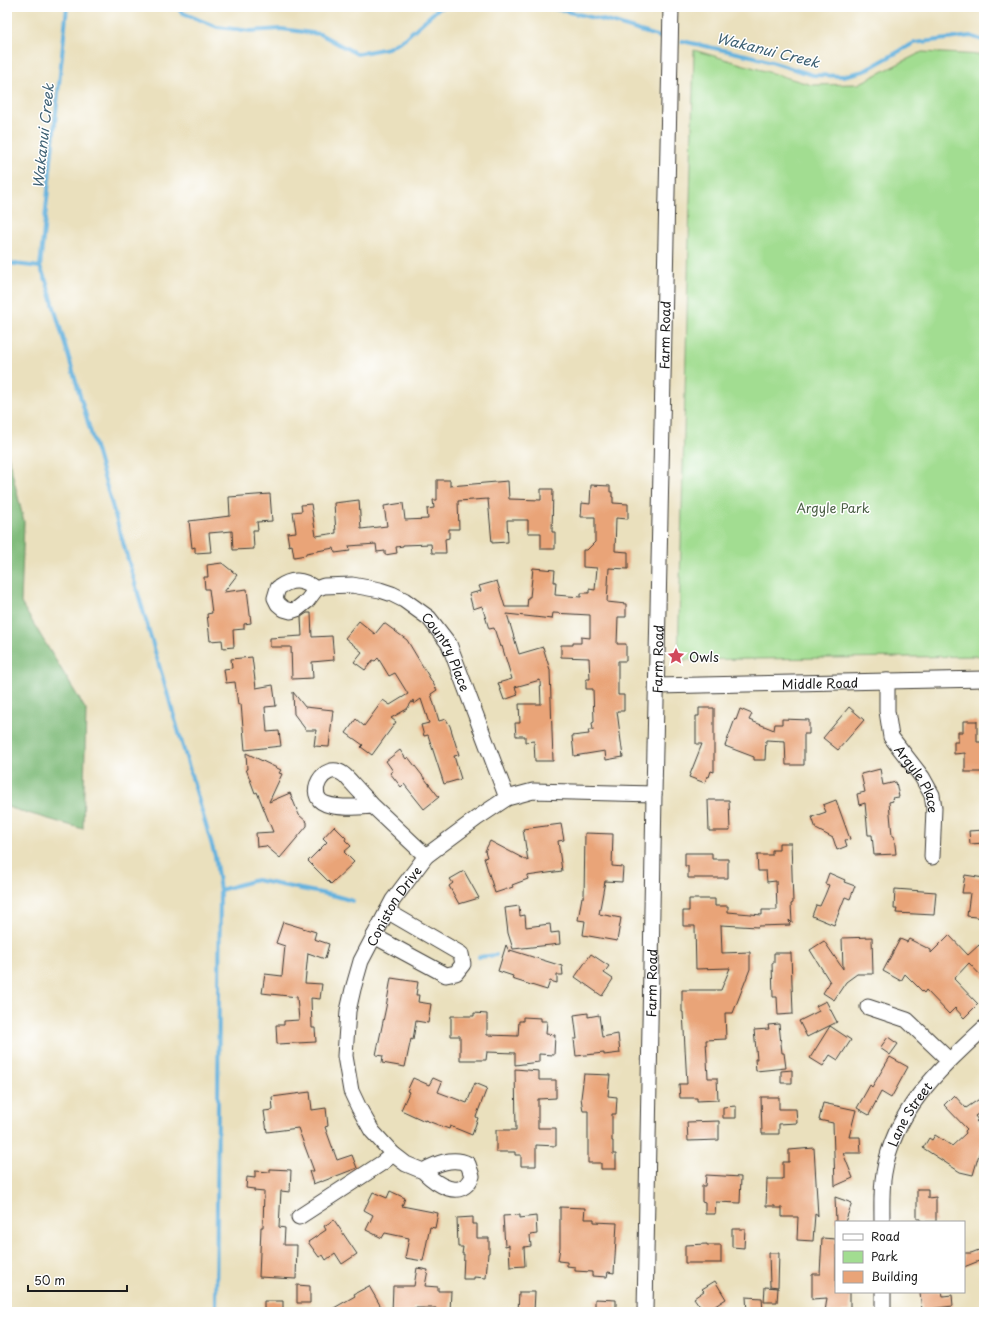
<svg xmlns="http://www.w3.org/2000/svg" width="991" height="1319" viewBox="0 0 991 1319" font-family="'Playpen Sans',sans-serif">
<rect width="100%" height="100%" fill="#fff"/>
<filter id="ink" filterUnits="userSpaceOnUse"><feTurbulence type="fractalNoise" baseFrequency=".025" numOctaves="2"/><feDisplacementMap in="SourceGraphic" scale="8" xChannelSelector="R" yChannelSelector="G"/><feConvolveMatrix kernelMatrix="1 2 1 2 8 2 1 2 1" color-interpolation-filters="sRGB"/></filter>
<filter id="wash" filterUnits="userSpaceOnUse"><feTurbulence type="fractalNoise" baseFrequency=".012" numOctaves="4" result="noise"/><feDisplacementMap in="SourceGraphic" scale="16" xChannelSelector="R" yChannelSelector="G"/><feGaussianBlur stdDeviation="0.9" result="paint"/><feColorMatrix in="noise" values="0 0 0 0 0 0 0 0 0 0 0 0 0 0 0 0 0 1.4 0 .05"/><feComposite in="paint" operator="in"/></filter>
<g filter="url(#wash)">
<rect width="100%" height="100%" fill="#eae0bd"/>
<path fill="#a2dd91" stroke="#5f7c56" d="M694 50 812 85 858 84 922 52 984 55V556L982 656 678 660Z"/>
<path fill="#81bc7b" stroke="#4e6c4c" d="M7 451 24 522 21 603 86 710 83 829 7 807Z"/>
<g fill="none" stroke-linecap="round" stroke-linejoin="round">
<path stroke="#65b2de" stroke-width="4" d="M176 7 183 13 217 27 251 31 281 29 320 34 357 54 388 48 404 39 439 8 444 7
M548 7 611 22 660 37
M682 41 755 57 813 75 843 76 864 71 914 43 971 36 984 41
M7 263 40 267 47 283 215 856 220 890 216 1312
M40 267 67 7
M220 890 256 880 336 896 353 901
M479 957 496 955"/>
</g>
<g id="blocks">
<path fill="#e9a478" d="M437 480H450V486L508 481 509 499 541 500V489H553L552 532H555V549H541V533H528V520H507L508 542 492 543 488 499 458 501 459 529H449V538L445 539 446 553H432L431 544 403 545V546L396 547 397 553 385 555V551L377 552 376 544 349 546 350 551 335 553 334 548 306 553V555L294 557 292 545 289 546 287 533 296 532 293 512 302 511 301 505 311 504 316 536 336 533 334 503 359 500 361 529 387 526 384 506 403 503 405 520 428 519 427 509 434 508 433 500H437Z
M591 485 610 486V492H612V497H613V503L628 504V519L616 518 615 551 628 552V569L609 568 607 602 626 604V617H618L617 644H626V661H618V695H624V711H617L623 757 606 760 605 751 574 756 572 736 589 734 588 730H593L592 723 594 722 593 689H586V679H590L589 658 561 657V645H573V643H581V637L590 638V615L553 613 552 619 507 614 519 654 543 647 550 670 553 761H535L534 741 525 742V736H516L515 723H520L519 704H541L540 680 515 687 518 695 504 700 498 683 512 679 502 646 500 647 494 628 489 629 482 606 473 609 469 594 481 591 479 586 497 581 505 607H527L528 597H530L533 568 555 570 554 582H556L555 595 581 597V593H589V589L595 590 597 568 583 567V550H587L595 542V517H581L582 503 590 504Z
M270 494 272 521 257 522 258 530H253L254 549 233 550 232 531 209 533 211 552 195 553V547L192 548 189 521 230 516 229 497Z
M222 563 237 575 224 592 247 589 251 623 244 624V629L233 630 234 647 223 648 222 640 210 641 207 614 212 613 209 589H205L204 577H208L207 565Z
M307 613H311L312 637 332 636 334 660 312 662 313 678 292 679 291 647H270V638L302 636 301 617Z
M359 621 375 634 384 623 407 640 437 690 431 694 439 721 446 719 450 726 459 755 454 756 461 779 444 784 428 735 424 736 421 725 429 723 421 699 414 704 413 700 407 709 391 718 396 722 372 755 361 747 363 745 346 733 356 719 364 726 383 700 390 705 408 694 395 673 389 676 378 658 375 661 373 660 365 670 354 662 362 652 345 638Z
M252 657 256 688 273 685 276 706 265 707 267 732 279 731 281 746 245 750 241 704 238 705 235 682 226 683 224 669 232 668 231 659Z
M293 692 305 707 333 710 329 747 314 746 316 730H306L294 714Z
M849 707 864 720 838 750 823 738Z
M699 708H714V772L711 771 709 777 707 776 705 783 689 777 702 744H696V716H699Z
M740 709 752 714 749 720 774 730 775 724H782V719L809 720V734H804V765H786L785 741 766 740 765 760H754V757L725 746 735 719 736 720Z
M963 721H977V742H984V762H982V772H965V753L954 754V742H958V732H963Z
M400 750 406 759 408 757 439 797 424 809 404 784 401 787 390 773 393 771 386 761Z
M246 753 281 770 279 773 282 774 269 802 290 793 299 815 307 822V826L280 858 266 846 257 847 256 833 273 832 257 792 255 793 246 769H247Z
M880 769 883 785 896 782 899 797 892 798 893 801 889 802 892 836H894L896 854 874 855 872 835H868L865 803 859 805 857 794 865 792 861 774Z
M708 800H729L730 831H709Z
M836 800 850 839 845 840 847 846 837 850 833 838 816 829 812 817 826 812 823 805Z
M561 824 564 840 558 841 562 871 527 876 528 879 512 885 513 887 495 893 484 858 487 857 485 851 490 841 528 861 523 829Z
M334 826 346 838 345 840 351 846 344 852 354 862 331 884 308 861 327 842 323 838Z
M984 830V843L970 844 969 831Z
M585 833 613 834 612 866 623 867 622 882 605 881 599 914 621 918 617 941 583 935 585 921 578 920 582 897H584Z
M779 843H791L793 903 791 904 792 923 789 920 790 925 758 926V927L721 925 722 953 750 952V969L733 1013H725L726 1039 706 1040 708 1078H717L718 1100 697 1101V1098H680L679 1084H687L683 1012H682V990H721L730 968 696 969 695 926H683V911H689V899H715V906H728V912L762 915V910H777L776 881 767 882 766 871H758L757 855H772V850H779Z
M685 853H712V859H728V878H688V866H685Z
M464 871 479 898 459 904 449 886 453 883 450 879Z
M829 873 845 880 844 882 855 886 850 899 845 897 834 925 812 916 816 905 820 906 825 895 829 885 825 884Z
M965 875 984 878V918L967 916 970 893H962Z
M895 889 936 892 934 915 896 913 897 909H894Z
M519 906 520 916 525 915 526 927 550 924 551 933 559 932 560 944 513 949 508 933 505 908Z
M283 922 316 932 314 939 329 944 325 959 308 953 305 983 322 984 320 999 311 998 312 1028H315L316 1042 277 1044 276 1025H284V1021L299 1020 297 997 262 993 265 974 282 976 285 946 276 943Z
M949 935 968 955 979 945 984 951V979L969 963 954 979 978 1004 964 1018 955 1008 949 1014 926 990 924 993 905 974 901 981 883 971 900 939 907 942 909 939 931 950V953Z
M872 937 873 974H857L846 982 834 1000 823 993 830 982 810 950 824 941 843 969 842 938Z
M506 945 510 953V950L562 966 563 975H557V983L550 981 547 990 512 979 513 976 498 971Z
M774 953H791L793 1014 778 1015 777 997H773L772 963H774Z
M591 954 609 966 604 973 613 979 602 996 575 977Z
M391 978 418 982 416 995H419L418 1002 431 1004 428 1023 416 1021 413 1040 411 1039 405 1067 382 1063 383 1056 376 1055 386 1007Z
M826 1001 837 1022 807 1037 799 1021 819 1011 816 1006Z
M474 1013 487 1014V1035L518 1036 519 1021H523V1017L541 1018V1021H547L546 1034 555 1035 554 1055 539 1054V1062L515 1065V1053L487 1052 486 1060H460V1036H451V1016H474Z
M588 1013V1017L599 1015 602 1037 618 1034 620 1053 604 1055V1053L576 1056 574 1039H577L574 1015Z
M779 1024 782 1053H784L786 1068 756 1071 755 1059H757L754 1030 769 1029 768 1025Z
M830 1026 851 1040 838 1060 830 1055 823 1066 810 1058Z
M888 1037 898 1044 890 1055 880 1048Z
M890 1057 908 1067 891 1098 881 1092 869 1115 857 1108 870 1085 872 1087Z
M515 1069 539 1071V1080H556V1098L538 1099V1128H556V1146L536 1145V1166H521V1155H515V1152H496V1130H516Z
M792 1070V1083H781V1071Z
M584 1074 610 1075 608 1096 617 1097 616 1114H612V1141H613V1154H616V1169H601V1163H588V1111H583L581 1098Z
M413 1078 429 1085 433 1078 442 1082 438 1092 467 1103 475 1083 487 1088 476 1117 478 1118 472 1135 450 1126 449 1129 425 1120V1121L401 1110 409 1092 407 1091Z
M310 1092 312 1110 326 1108 328 1126 325 1127 337 1160 352 1155 357 1168 321 1182V1181L313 1184 309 1171H314L298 1128 267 1132 264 1111 273 1110 272 1097Z
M954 1095 966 1108 984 1096V1110L975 1116 978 1120 976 1121 984 1129V1142L982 1144 973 1175 960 1172 923 1148 929 1138 932 1140 935 1135 952 1146 966 1133 965 1131 967 1129 944 1105Z
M761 1097H779V1109H796L797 1123 779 1124V1134H762Z
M823 1103 856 1110 849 1137H860L861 1153H843L853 1178 835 1186 833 1123 819 1120Z
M736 1106V1118H723V1107Z
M719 1121V1140L688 1141 687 1122Z
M814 1148 818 1216 815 1214 813 1241 797 1240 798 1217H782V1208H775V1206H766L767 1179H783V1162H789V1150Z
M270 1169 291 1170 290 1192 281 1191 279 1227 285 1228 284 1245H297L296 1279 259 1277 261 1227H263L264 1192 254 1191V1189L246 1188 247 1177 255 1178V1171L270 1172Z
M706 1175 741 1177 740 1203 716 1202 715 1214H705V1203L702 1202V1186H705Z
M917 1189H928V1198L936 1197V1222H921V1219H917Z
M390 1191 405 1198 402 1206 438 1213 435 1228 430 1227 423 1261 405 1258 409 1238 385 1233 382 1238 366 1230 373 1215 364 1210 373 1192 387 1198Z
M835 1197 852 1203 845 1222H836Z
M560 1207 585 1208 584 1219H594V1222L617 1223 614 1273 608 1272 607 1277 592 1276V1272L575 1271V1267L567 1266V1262L558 1261 560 1247Z
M520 1215V1218L536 1216 537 1234 530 1235 531 1246 524 1247 525 1266 510 1267 509 1245 505 1246 503 1216Z
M473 1217V1224H477V1238H489V1253H488L486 1278 474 1277V1279H463L464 1254H462L463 1247H458L457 1218Z
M334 1220 357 1254 342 1264 335 1253 326 1260 323 1255 319 1257 308 1242 326 1230 324 1226Z
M732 1229H745L744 1248 732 1247Z
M822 1238 836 1239V1292H850V1312H825L827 1298 812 1299V1274H820Z
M707 1244V1245H721V1263H685V1245Z
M984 1248V1259L964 1267V1253H971Z
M769 1253H779L778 1287 770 1286Z
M417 1268 428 1270 425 1286 438 1287V1291H451L450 1312H436V1308H414V1312H392L393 1286H414Z
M715 1281 726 1299 706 1312H704L694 1298 704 1291 702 1289Z
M297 1285 310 1286V1303H297Z
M369 1286 384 1312H327L355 1296 354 1294Z
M765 1287 778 1288 777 1302H764Z
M519 1292H535L534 1312H518Z
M920 1292H942L943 1296 952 1295 953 1306 922 1310Z
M746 1297 762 1298 763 1312H747Z
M595 1299 616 1300V1312H595Z
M264 1301H283V1312H264Z"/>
</g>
</g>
<g filter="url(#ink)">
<use href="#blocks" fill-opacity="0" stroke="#3b3934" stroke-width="1"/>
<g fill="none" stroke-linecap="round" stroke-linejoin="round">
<g stroke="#3b3934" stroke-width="17">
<g id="minor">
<path id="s1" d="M316 589C302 579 292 578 278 588L275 598 278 604 284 609 291 611 297 609 307 601 316 589 324 586 352 585 380 590 392 594 404 600 429 618 449 644 507 798"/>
<path id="s2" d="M887 681V711L891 737 922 777 932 795 934 808 932 857"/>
<path id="s3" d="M657 686 984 679"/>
<path d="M373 806C366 798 359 791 352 783 349 780 346 776 343 774 324 760 304 796 326 804 340 809 359 807 373 806L426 856"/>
<path d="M374 936 446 975 456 973 463 964 461 954 387 911"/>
<path d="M868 1007 907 1020 949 1060"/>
<path id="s4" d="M423 1171C436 1184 461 1202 472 1176L468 1164C453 1156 436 1164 423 1171L406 1164 393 1154 372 1131 359 1108 351 1091 345 1056 348 1011 353 989 361 961 393 900 426 856 477 818 507 798 533 791 654 794"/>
<path d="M299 1217 382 1163 393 1154"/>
<path id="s5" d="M882 1222C882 1206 881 1189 884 1173 894 1110 940 1069 984 1028"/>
<path d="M883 1292V1312"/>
<path id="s6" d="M645 1312 654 794 671 7"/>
</g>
</g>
<use href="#minor" stroke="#fff" stroke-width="15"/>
</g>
</g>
<defs>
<g id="sight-bare" transform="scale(1.38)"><path d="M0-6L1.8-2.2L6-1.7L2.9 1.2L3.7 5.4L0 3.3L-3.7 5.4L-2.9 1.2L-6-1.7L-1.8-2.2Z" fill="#d1495b" stroke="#fff" stroke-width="2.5" paint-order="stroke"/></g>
</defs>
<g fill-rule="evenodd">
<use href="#sight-bare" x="676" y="656"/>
</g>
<g text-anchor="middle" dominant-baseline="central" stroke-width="3" stroke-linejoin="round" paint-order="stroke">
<g font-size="13" fill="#1c1c1c" stroke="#fff">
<text stroke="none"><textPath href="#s6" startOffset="977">Farm Road</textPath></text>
<text stroke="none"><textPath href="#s1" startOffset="268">Country Place</textPath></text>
<text stroke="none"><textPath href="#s6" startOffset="653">Farm Road</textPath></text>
<text stroke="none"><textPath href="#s3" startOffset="163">Middle Road</textPath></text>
<text stroke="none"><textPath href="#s2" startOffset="107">Argyle Place</textPath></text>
<text stroke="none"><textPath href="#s4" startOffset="428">Coniston Drive</textPath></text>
<text stroke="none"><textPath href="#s6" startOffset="329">Farm Road</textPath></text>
<text stroke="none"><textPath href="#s5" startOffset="114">Lane Street</textPath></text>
</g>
<g font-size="13" fill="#4b6045" stroke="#fff">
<text x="833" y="507">Argyle Park</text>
</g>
<g font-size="13" fill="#1c1c1c" stroke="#fff" text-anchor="start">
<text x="689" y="656">Owls</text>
</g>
<g font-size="14" font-style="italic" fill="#3d6073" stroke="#fff">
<text transform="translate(768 50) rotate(14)">Wakanui Creek</text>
<text transform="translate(43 136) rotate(-84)">Wakanui Creek</text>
</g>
</g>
<rect width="991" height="1319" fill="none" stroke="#fff" stroke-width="24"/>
<rect x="835" y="1221" width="130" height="72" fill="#ffffff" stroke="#a4a4a4"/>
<rect x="843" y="1234" width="20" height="6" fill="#ffffff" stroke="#a4a4a4"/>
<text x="871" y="1241" font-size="12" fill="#1c1c1c">Road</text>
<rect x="843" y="1251" width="20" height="12" fill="#a2dd91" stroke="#a4a4a4"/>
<text x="871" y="1261" font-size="12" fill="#1c1c1c">Park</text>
<rect x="843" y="1271" width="20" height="12" fill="#e9a478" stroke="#a4a4a4"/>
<text x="871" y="1281" font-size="12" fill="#1c1c1c">Building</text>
<path d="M28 1285v6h99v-6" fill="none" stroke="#1c1c1c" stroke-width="2"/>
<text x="34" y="1285" font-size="12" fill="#1c1c1c" stroke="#ffffff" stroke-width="3" paint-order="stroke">50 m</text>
</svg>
